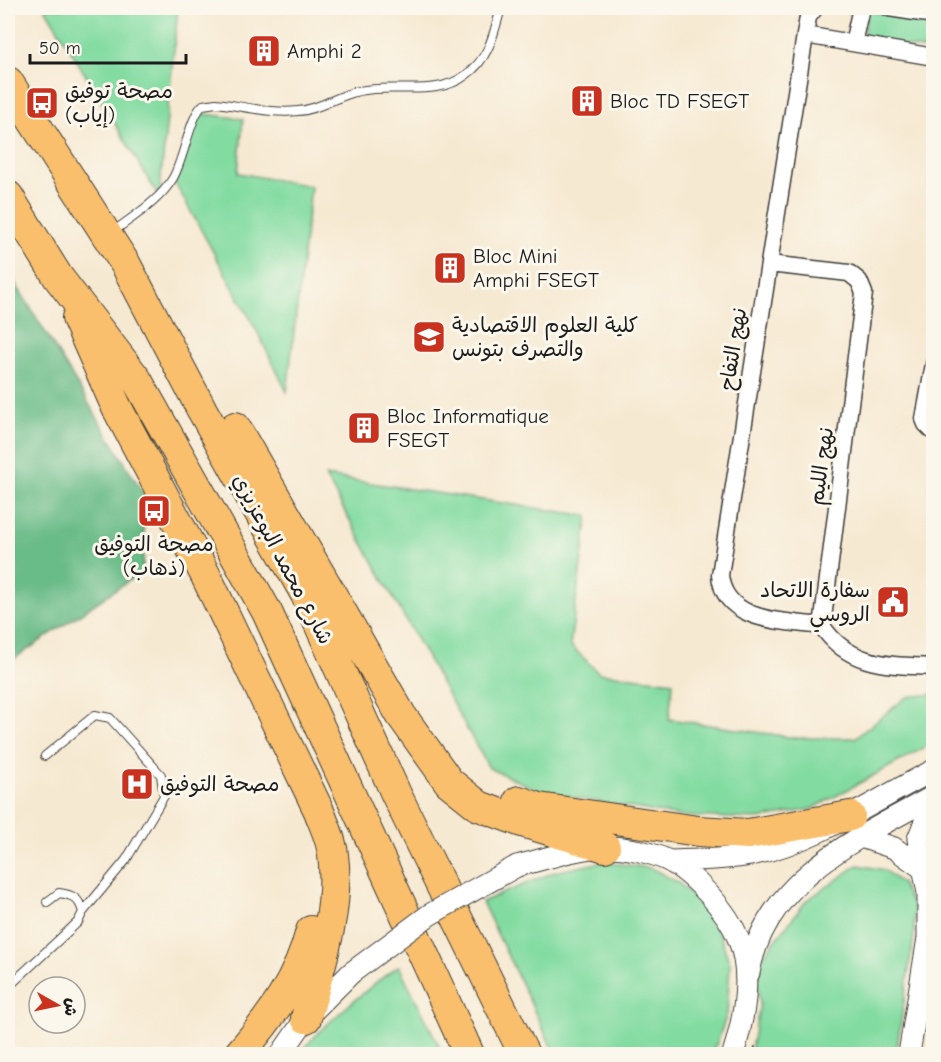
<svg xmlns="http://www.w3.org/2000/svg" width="941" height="1062" viewBox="0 0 941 1062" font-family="'Comic Neue','Playpen Sans Arabic',sans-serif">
<rect width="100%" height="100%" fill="#fbf7ec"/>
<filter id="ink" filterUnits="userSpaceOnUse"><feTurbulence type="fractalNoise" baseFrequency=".0167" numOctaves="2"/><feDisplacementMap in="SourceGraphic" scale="12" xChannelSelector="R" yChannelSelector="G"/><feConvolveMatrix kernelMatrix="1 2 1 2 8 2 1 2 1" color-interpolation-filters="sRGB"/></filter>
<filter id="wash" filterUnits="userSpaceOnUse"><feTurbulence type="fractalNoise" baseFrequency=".008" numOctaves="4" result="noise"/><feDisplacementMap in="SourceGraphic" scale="24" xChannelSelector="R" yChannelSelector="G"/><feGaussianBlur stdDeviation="1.35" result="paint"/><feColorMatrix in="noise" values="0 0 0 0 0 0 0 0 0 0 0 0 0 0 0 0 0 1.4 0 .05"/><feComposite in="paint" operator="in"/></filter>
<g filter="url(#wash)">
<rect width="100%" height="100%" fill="#f6e9d2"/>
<path fill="#82dba1" stroke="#4f7c5e" stroke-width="1.5" d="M45 8H178L159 197Z
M868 11 933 22V51L862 39Z
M196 113 243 119 238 173 311 186 287 392 257 331 174 181Z
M325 476 588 516 570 645 599 673 673 682 669 719 796 738H855L907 697 933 694V743L812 809 758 819 679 816 542 792 489 768Z
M602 862 651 868 679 883 714 918 730 964 727 1014 717 1043 710 1054H555L482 902 554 872Z
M858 865 884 870 901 883 914 908V936L896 1054H750L760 1004 756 965 806 901Z
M399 966 443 1054H301C309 1036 380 978 399 966Z"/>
<path fill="#69bb87" stroke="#426c52" stroke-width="1.5" d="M8 271 145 496 143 571 8 663Z"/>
</g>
<g filter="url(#ink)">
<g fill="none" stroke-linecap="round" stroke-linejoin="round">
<g stroke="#3d3b37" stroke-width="10">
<path id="service" d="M110 234C132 217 159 202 173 178 184 159 190 116 203 105L216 103C242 106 272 114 298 111 319 110 338 95 359 91 394 83 436 98 466 75 489 59 494 33 501 8
M45 756 95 715 110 718 161 775 164 796 126 860 83 912
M8 987 78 922 83 912C79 898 73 895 59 893L47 902"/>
</g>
<g stroke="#3d3b37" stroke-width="19">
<path id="minor" d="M815 8 808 17 805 35 720 575C724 623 785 621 822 626
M889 8 934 15
M805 35 934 57
M853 43 861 8
M769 264 849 273 859 281 864 293 822 626C849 667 889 665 934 667
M934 364 924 419 926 424 934 432"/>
</g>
<g stroke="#3d3b37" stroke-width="23">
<path id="tertiary" d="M861 837 894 848 922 868
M669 861C696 860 724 860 751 855 817 841 875 800 934 770
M517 866C541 860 583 846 607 847 626 847 651 852 669 861 694 874 728 912 738 938 753 974 744 1019 733 1054
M749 973C765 879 858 838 934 796
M281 1054 306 1018 351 973
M909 1054 928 938V893L918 839 934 799"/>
</g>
<g stroke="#3d3b37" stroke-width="32">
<path id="motorway" d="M8 82 126 265 202 410 306 595 396 794 524 1054
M8 196 58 277 137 380 267 612 469 1054
M77 318 116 406 205 574 319 811C324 825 332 840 333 855 340 909 320 966 306 1018
M235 427 401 715 449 782 479 806 522 822 605 847
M519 801 539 808 698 831 748 834 850 816
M239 1054C272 1016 298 981 311 931"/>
</g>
<path stroke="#3d3b37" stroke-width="4" stroke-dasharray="1.5 4.5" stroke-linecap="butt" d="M754 1048 789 1054"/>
<use href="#service" stroke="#fff" stroke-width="8"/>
<use href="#minor" stroke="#fff" stroke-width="16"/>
<use href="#tertiary" stroke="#fff" stroke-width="21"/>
<use href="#motorway" stroke="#f9bf6d" stroke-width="30"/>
<g stroke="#3d3b37" stroke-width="23" stroke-linecap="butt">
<path id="tertiary-bridge" d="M351 973 429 915 517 866"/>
</g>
<use href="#tertiary-bridge" stroke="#fff" stroke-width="21"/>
</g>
</g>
<defs>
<g id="building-square" transform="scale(1.725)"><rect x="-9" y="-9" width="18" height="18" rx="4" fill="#c8321e" stroke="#fbf7ec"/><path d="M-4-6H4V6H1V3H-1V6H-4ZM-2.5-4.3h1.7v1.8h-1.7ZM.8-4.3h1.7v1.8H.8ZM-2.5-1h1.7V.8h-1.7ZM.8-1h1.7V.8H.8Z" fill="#fff"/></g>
<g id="bus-square" transform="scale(1.725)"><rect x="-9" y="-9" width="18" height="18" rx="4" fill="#c8321e" stroke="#fbf7ec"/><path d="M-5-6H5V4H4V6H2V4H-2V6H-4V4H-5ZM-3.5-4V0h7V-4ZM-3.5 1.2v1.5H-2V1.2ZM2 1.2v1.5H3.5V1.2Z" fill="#fff"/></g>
<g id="university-square" transform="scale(1.725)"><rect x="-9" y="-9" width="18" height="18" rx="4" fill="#c8321e" stroke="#fbf7ec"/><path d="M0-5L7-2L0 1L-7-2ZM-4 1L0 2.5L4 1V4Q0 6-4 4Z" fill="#fff"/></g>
<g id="civic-square" transform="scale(1.725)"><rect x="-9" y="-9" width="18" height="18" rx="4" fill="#c8321e" stroke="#fbf7ec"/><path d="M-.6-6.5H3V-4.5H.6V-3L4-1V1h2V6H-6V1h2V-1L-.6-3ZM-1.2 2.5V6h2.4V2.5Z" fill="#fff"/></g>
<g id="hospital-square" transform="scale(1.725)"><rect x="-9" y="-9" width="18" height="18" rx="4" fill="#c8321e" stroke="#fbf7ec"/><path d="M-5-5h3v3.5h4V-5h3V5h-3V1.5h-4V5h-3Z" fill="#fff"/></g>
</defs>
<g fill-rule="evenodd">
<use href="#building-square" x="264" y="51"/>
<use href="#building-square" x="587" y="101"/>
<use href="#bus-square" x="42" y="103"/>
<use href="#building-square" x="450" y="268"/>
<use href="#university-square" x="429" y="337"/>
<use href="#building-square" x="364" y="428"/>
<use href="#bus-square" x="154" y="511"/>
<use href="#civic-square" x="893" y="602"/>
<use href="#hospital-square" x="137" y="784"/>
</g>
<g text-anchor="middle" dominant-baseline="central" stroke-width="6" stroke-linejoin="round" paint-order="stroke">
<g font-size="21" fill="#1c1c1c" stroke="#fbf7ec" text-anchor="start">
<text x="287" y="51">Amphi 2</text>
<text x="65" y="91">مصحة توفيق<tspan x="65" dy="24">(إياب)</tspan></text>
<text x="610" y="101">Bloc TD FSEGT</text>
<text x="473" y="256">Bloc Mini<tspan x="473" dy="24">Amphi FSEGT</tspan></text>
<text x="452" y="325">كلية العلوم الاقتصادية<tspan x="452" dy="24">والتصرف بتونس</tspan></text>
<text x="387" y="416">Bloc Informatique<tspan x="387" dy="24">FSEGT</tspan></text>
<text x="154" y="544" text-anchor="middle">مصحة التوفيق<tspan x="154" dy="24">(ذهاب)</tspan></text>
<text x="870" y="590" text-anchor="end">سفارة الاتحاد<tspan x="870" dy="24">الروسي</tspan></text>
<text x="160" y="784">مصحة التوفيق</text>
</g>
<g font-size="21" fill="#1c1c1c" stroke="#fbf7ec">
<text transform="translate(733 349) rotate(-81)">نهج التفاح</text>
<text transform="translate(821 466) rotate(-82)">نهج الليم</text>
<text transform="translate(283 559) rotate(62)">شارع محمد البوعزيزي</text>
</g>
</g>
<rect width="941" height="1062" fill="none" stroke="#fbf7ec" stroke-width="30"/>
<g transform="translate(57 1005) rotate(99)"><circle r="28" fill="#fbf7ec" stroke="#a29f99" stroke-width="1.5"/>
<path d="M0-4.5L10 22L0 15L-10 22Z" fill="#c8321e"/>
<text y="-9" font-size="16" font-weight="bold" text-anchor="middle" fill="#1c1c1c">ش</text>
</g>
<path d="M30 54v9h156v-9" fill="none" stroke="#1c1c1c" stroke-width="3"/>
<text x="39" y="54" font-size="18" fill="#1c1c1c" stroke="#fbf7ec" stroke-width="4.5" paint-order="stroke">50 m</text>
</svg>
